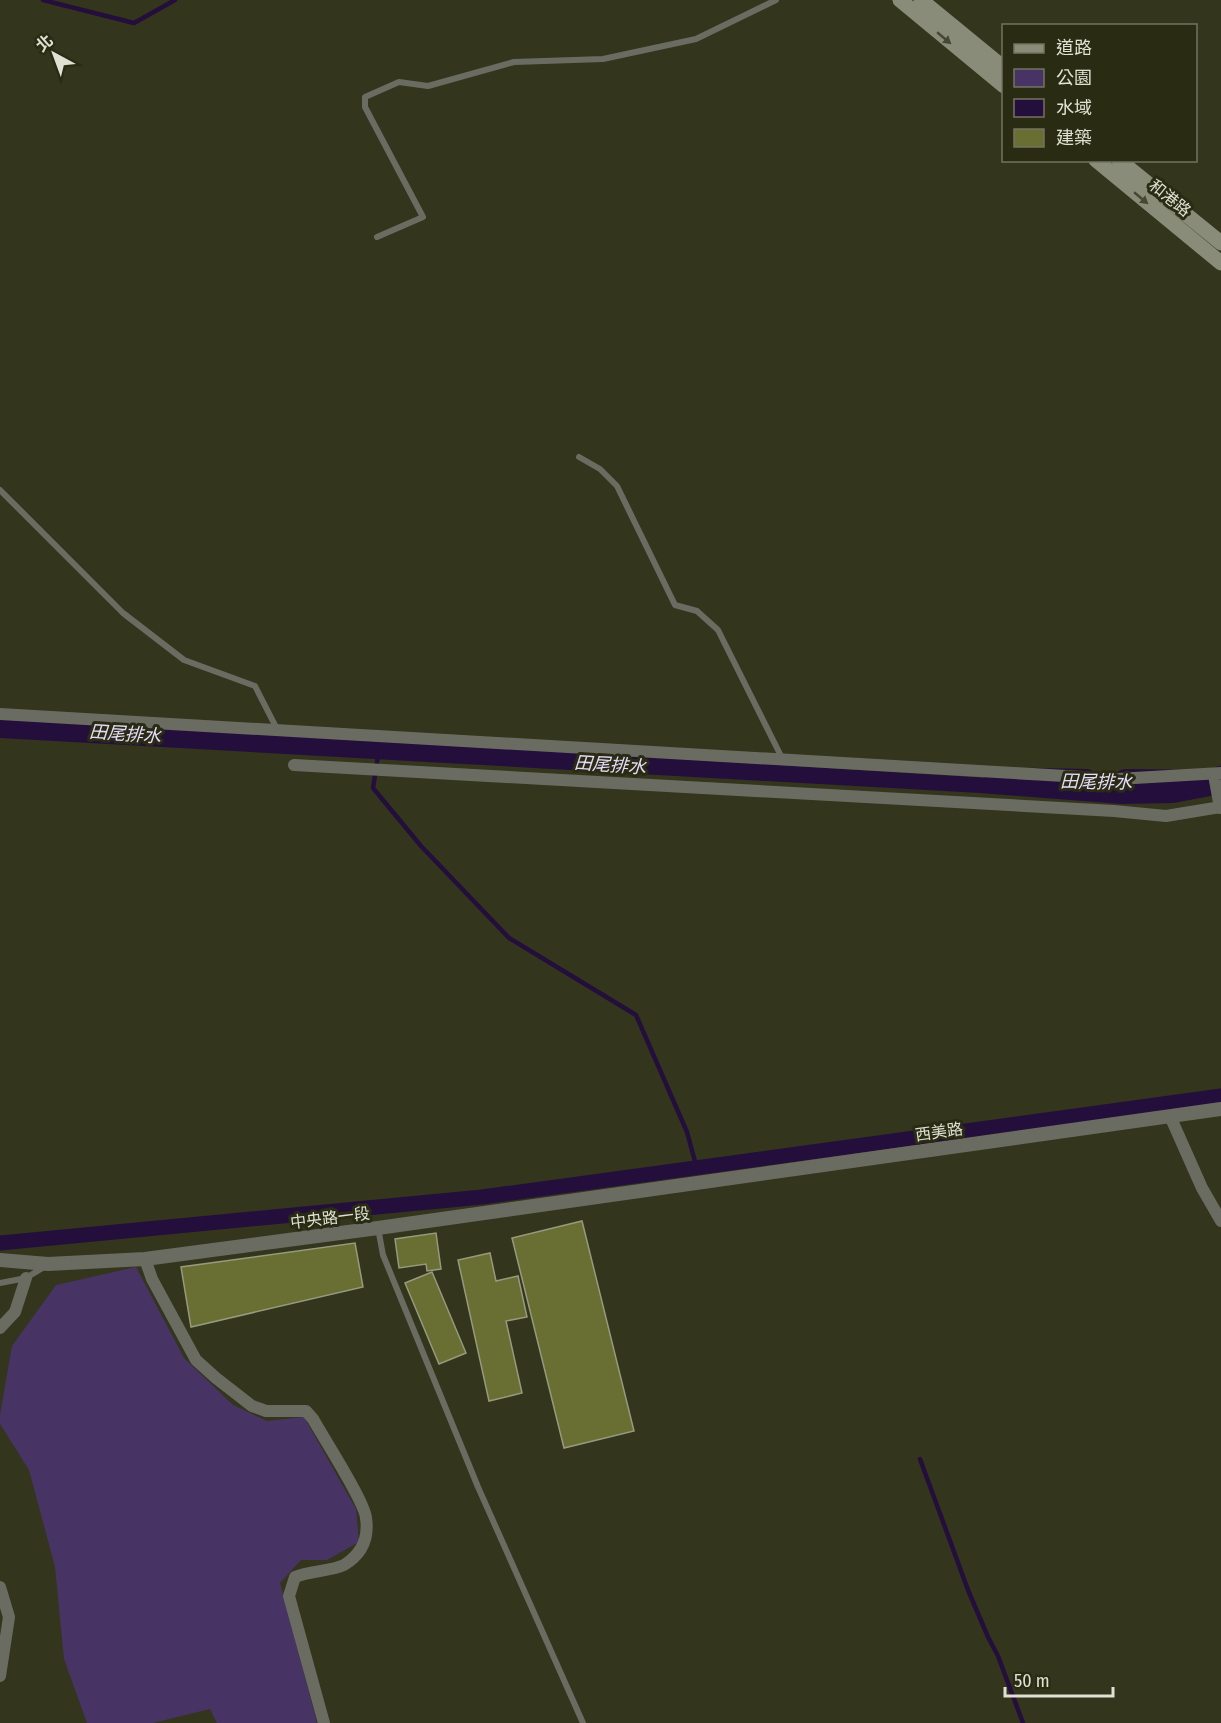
<svg xmlns="http://www.w3.org/2000/svg" width="1221" height="1723" viewBox="0 0 1221 1723" font-family="'Fira Sans Condensed','Noto Sans TC',sans-serif">
<rect width="100%" height="100%" fill="#33351d"/>
<path fill="#473464" d="M136 1267 184 1358 233 1405 267 1421 304 1417 356 1509 359 1542 327 1560H301L280 1583 317 1723H217L210 1709 153 1723H87L64 1659 55 1567 29 1470 0 1424V1415L12 1346 56 1285Z"/>
<path fill="#240f3c" d="M0 718C376 738 752 765 1128 786L1202 784 1221 778V794L1174 803 1122 804 980 793 0 738Z"/>
<g fill="none" stroke-linecap="round" stroke-linejoin="round">
<path stroke="#240f3c" stroke-width="4.5" d="M43 0 134 23 175 0
M378 756 373 788 421 846 509 938 636 1015 687 1132 697 1169
M920 1459 968 1590 988 1637 998 1656 1023 1723"/>
<path stroke="#240f3c" stroke-width="15" d="M0 1243 482 1197 1221 1096"/>
<path stroke="#240f3c" stroke-width="26" d="M997 780 1086 782
M1126 782 1206 783 1221 779"/>
</g>
<path fill="#696e32" stroke="#969a7e" stroke-width="1.5" d="M582 1221 634 1431 564 1448 512 1238Z
M436 1233 441 1269 427 1271 426 1264 399 1268 395 1239Z
M355 1243 363 1287 191 1327 181 1267Z
M490 1253 496 1281 518 1276 527 1317 506 1321 522 1393 489 1401 458 1260Z
M432 1272 466 1353 439 1364 405 1283Z"/>
<g fill="none" stroke-linecap="round" stroke-linejoin="round">
<path stroke="#6b6c61" stroke-width="6" d="M377 237 423 217 365 107V97L399 82 428 86 514 62 603 59 696 39 776 0
M579 457 600 469 617 486 675 605 697 611 718 630 782 758
M0 490 123 613 184 660 255 686 277 729
M378 1228 383 1255 478 1487 583 1723
M0 1283 26 1278 44 1267"/>
<path stroke="#6b6c61" stroke-width="12" d="M0 714 1117 779 1221 773
M294 765 1114 811 1166 816 1221 807
M1214 775 1220 808
M1170 1116 1202 1188 1221 1221
M145 1259 152 1279 196 1360 216 1378 252 1406 266 1411H306L313 1419C323 1437 365 1502 366 1518 369 1538 362 1554 344 1565 332 1571 309 1571 295 1577L289 1596 324 1723
M0 1328 15 1312 26 1278
M0 1587 9 1617 0 1676"/>
<path stroke="#6b6c61" stroke-width="14" d="M0 1260 48 1264 145 1259 378 1228 1221 1109"/>
<path stroke="#8a8c7a" stroke-width="15" d="M900 0 1004 86
M921 0 1004 68
M1096 160 1221 263
M1119 160 1221 243"/>
</g>
<defs><path id="oneway-solid" d="M-6-.8H1V-3.2L6.5 0L1 3.2V.8H-6Z" transform="scale(1.5)"/></defs>
<g fill="#464832">
<use href="#oneway-solid" transform="translate(944 38) rotate(40)"/>
<use href="#oneway-solid" transform="translate(1141 198) rotate(40)"/>
</g>
<g text-anchor="middle" dominant-baseline="central" stroke-width="6" stroke-linejoin="round" paint-order="stroke">
<g font-size="16" fill="#dfe1d3" stroke="#292b13">
<text transform="translate(1170 198) rotate(39)">和港路</text>
<text transform="translate(939 1132) rotate(-8)">西美路</text>
<text transform="translate(330 1218) rotate(-7)">中央路一段</text>
</g>
<g font-size="18" font-style="italic" fill="#e6dbfc" stroke="#292b13">
<text transform="translate(125 734) rotate(4)">田尾排水</text>
<text transform="translate(610 765) rotate(4)">田尾排水</text>
<text transform="translate(1096 782) rotate(1)">田尾排水</text>
</g>
</g>
<rect x="1002" y="24" width="195" height="138" fill="#292b13" stroke="#727460" stroke-width="1.5"/>
<rect x="1014" y="44" width="30" height="9" fill="#8a8c7a" stroke="#727460" stroke-width="1.5"/>
<text x="1056" y="54" font-size="18" fill="#dfe1d3">道路</text>
<rect x="1014" y="69" width="30" height="18" fill="#473464" stroke="#727460" stroke-width="1.5"/>
<text x="1056" y="84" font-size="18" fill="#dfe1d3">公園</text>
<rect x="1014" y="99" width="30" height="18" fill="#240f3c" stroke="#727460" stroke-width="1.5"/>
<text x="1056" y="114" font-size="18" fill="#dfe1d3">水域</text>
<rect x="1014" y="129" width="30" height="18" fill="#696e32" stroke="#727460" stroke-width="1.5"/>
<text x="1056" y="144" font-size="18" fill="#dfe1d3">建築</text>
<g transform="translate(54 54) rotate(319)" stroke="#292b13" stroke-width="4.5" paint-order="stroke">
<path d="M0-4.5L10 22L0 15L-10 22Z" fill="#dfe1d3"/>
<text y="-9" font-size="16" font-weight="bold" text-anchor="middle" fill="#dfe1d3">北</text>
</g>
<path d="M1005 1687v9h108v-9" fill="none" stroke="#dfe1d3" stroke-width="3"/>
<text x="1014" y="1687" font-size="18" fill="#dfe1d3" stroke="#292b13" stroke-width="4.5" paint-order="stroke">50 m</text>
</svg>
